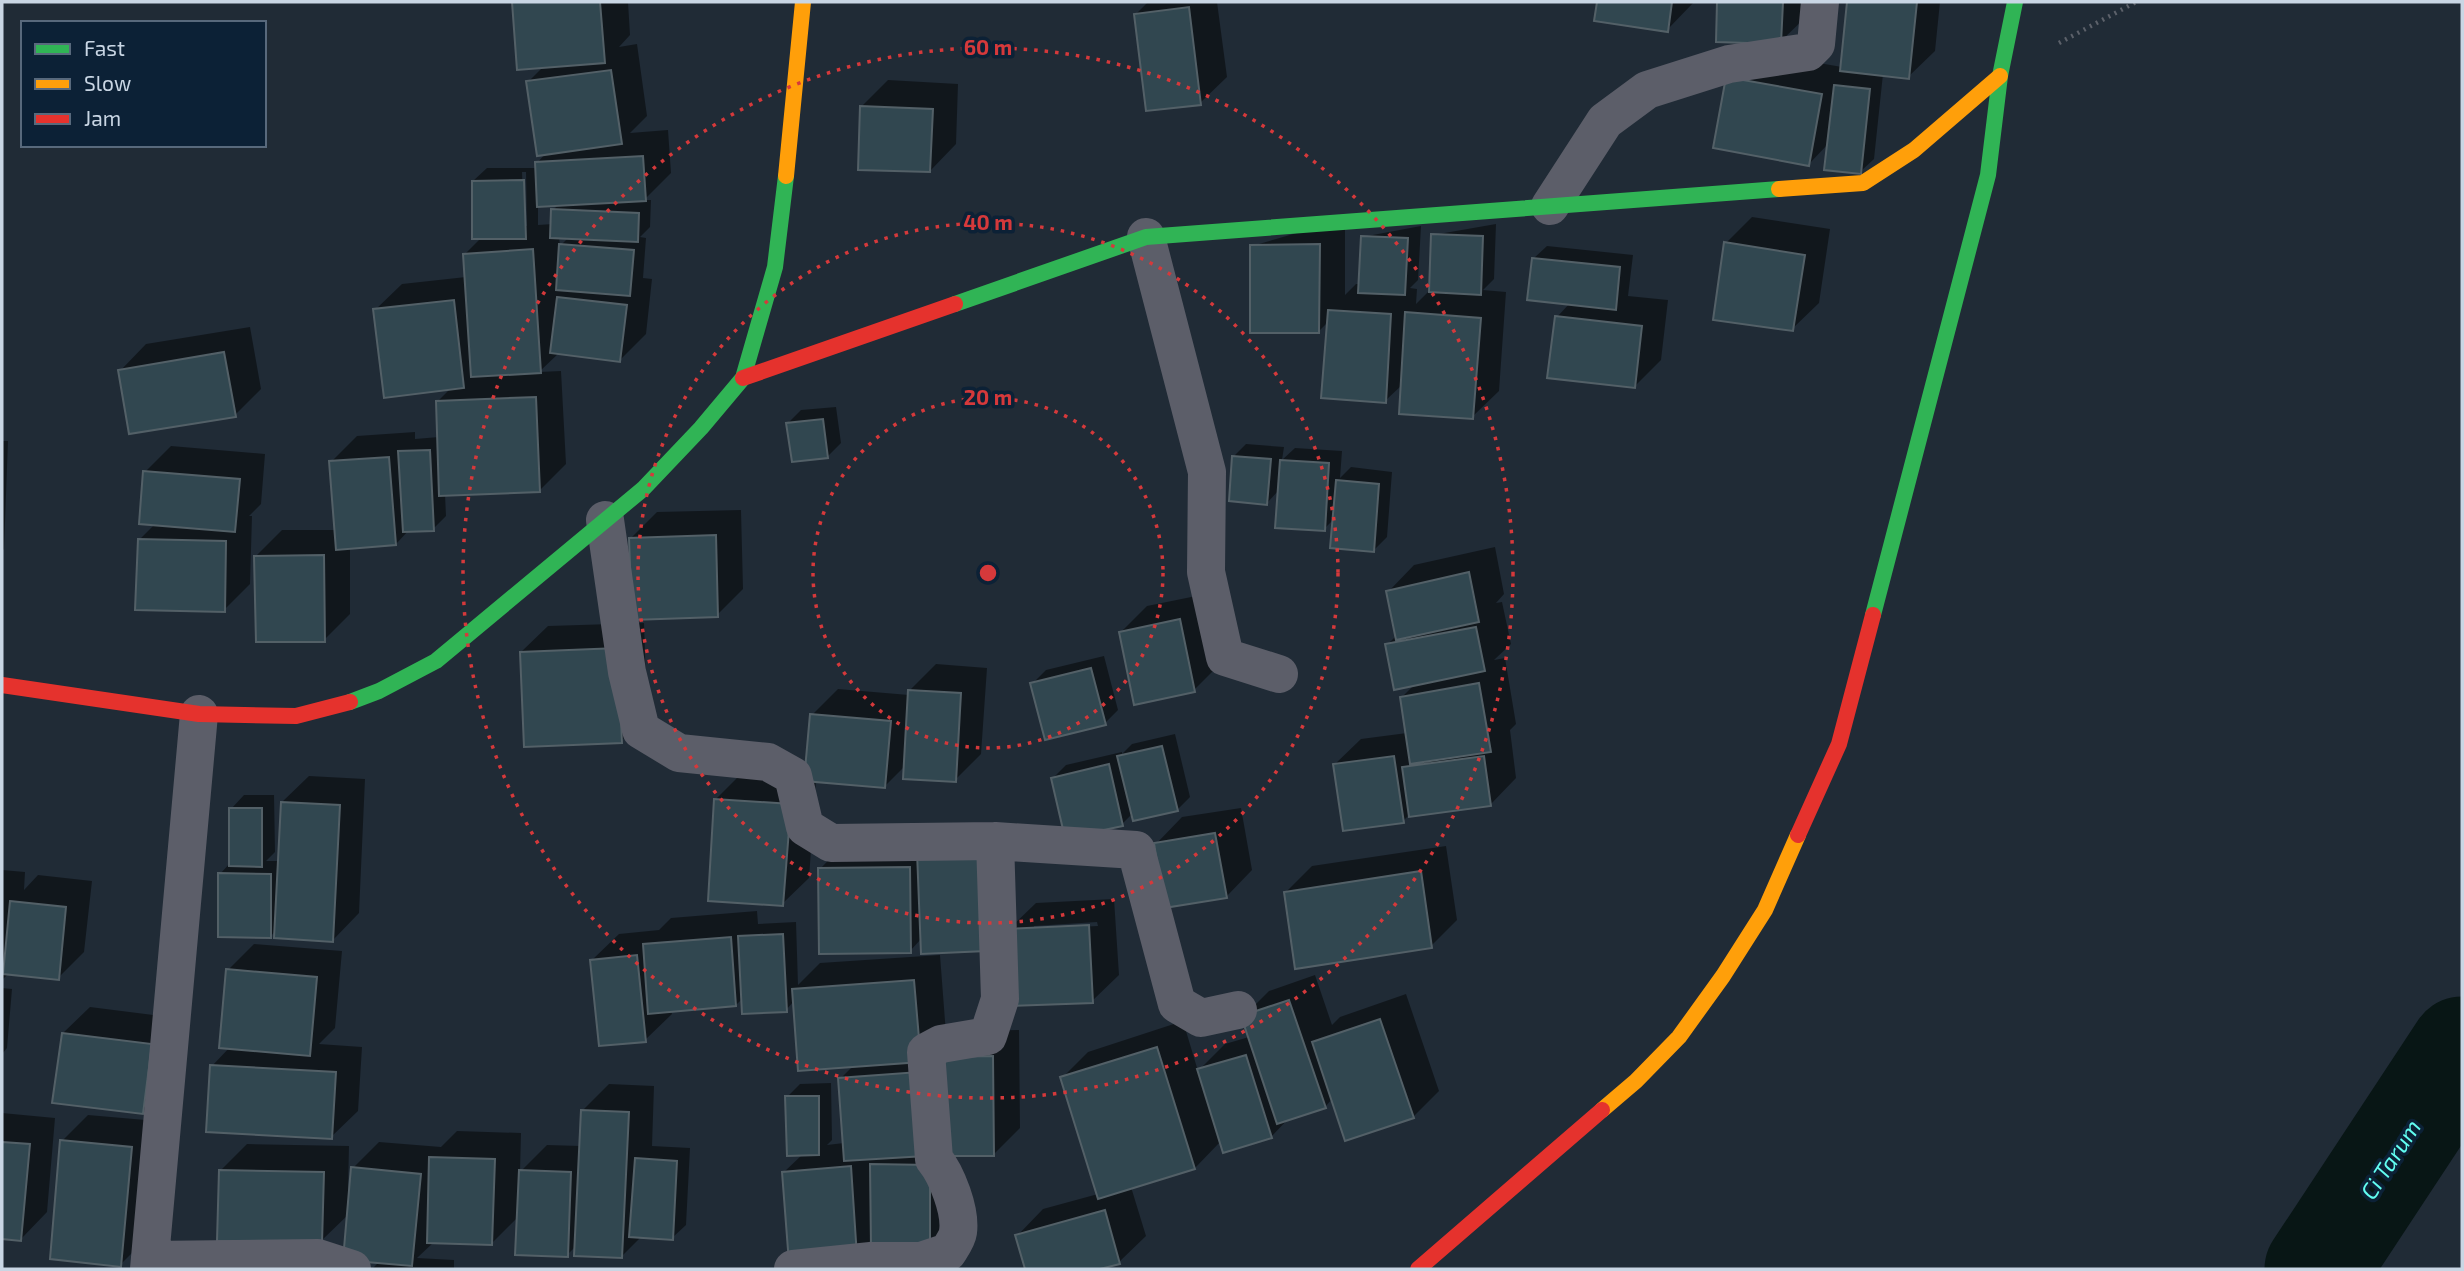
<svg xmlns="http://www.w3.org/2000/svg" width="2464" height="1271" viewBox="0 0 2464 1271" font-family="'Exo 2',sans-serif">
<rect width="100%" height="100%" fill="#202b36"/>
<path fill="#0007" fill-rule="evenodd" d="M514 2H628L630 35 619 47 637 44 647 116 630 133 668 130 671 173 644 200H651L650 227 640 237 646 238 643 278 652 279 646 334 620 360 559 353 539 372 561 371 566 464 539 491 445 494 446 516 433 529 409 530 396 544 350 547V614L324 640 256 556 282 530H337L331 462 357 436 415 432V439L439 437 438 401 451 388 375 310 402 284 466 277 465 254 482 237 473 181 487 168H537V163L546 153 528 82 544 66 519 68ZM522 172H526L527 226H524ZM559 204 553 210V224L538 225V205ZM559 237H569L560 246Z
M1148 2H1217L1227 77 1200 103 1136 14Z
M1598 2H1694L1667 30 1596 20Z
M1719 2H1807V16L1780 42 1718 40Z
M1849 2H1940L1935 51 1908 77 1883 74 1874 159 1860 172 1829 143 1809 164 1715 146 1754 52 1842 67Z
M888 80 958 84 956 144 930 171 862 106Z
M1752 217 1830 229 1819 303 1792 329 1726 243Z
M1345 219V295L1356 284H1360L1362 237 1421 226 1418 280 1410 288 1417 289 1416 304 1431 289 1433 235 1496 224 1494 279 1483 290 1506 292 1499 391 1472 417 1402 385 1385 401 1329 321 1319 331 1252 246Z
M1547 246 1633 255 1628 296 1668 300 1661 360 1634 387 1557 317 1570 303 1533 259Z
M250 327 261 389 235 415 120 371 146 344Z
M836 407 841 443 827 457 788 423 801 410Z
M2 441H8L4 549 2 551Z
M1246 444 1284 447 1282 460 1295 448 1342 451 1340 478 1351 467 1392 472 1387 537 1374 550 1334 519 1324 529 1279 490 1267 503 1233 457Z
M171 446 265 454 261 504 249 516H252L250 584 224 610 140 539 155 524 145 472Z
M741 510 743 589 717 615 631 538 657 512Z
M1495 547 1504 594 1496 603 1502 602 1511 644 1494 660 1505 658 1516 724 1510 730 1516 778 1490 805 1409 815 1403 821 1334 765 1361 739 1407 733 1402 697 1415 684 1387 645 1397 635 1388 592 1414 565Z
M1206 594 1220 664 1194 690 1120 633 1147 606Z
M644 623 647 715 621 741 521 652 548 626Z
M1104 656 1118 710 1105 723 1032 684 1046 670Z
M936 664 987 668 981 754 955 780 905 766 884 787 816 780 809 878 782 904 716 799 742 773 806 777 812 715 838 689 909 695 910 690Z
M1175 734 1190 797 1177 810 1133 813 1122 824 1053 778 1066 765 1122 752V754L1132 744Z
M309 776 365 779 359 913 333 940 276 930 271 936 220 874 231 862V809L244 795H274L275 852 266 861H280L282 802Z
M1241 808 1252 870 1226 897 1156 844 1182 817Z
M1008 825 1011 927 1036 903 1114 899 1119 975 1092 1001 1013 1004 1009 925 985 949 923 952 922 938 910 951 821 952 820 869 846 842 930 841 945 827ZM1097 922 1098 926 1034 929V926Z
M1446 846 1457 920 1431 946 1286 892 1312 866Z
M2 870 25 872 24 890 38 875 92 881 84 952 58 978 9 973 2 980Z
M757 911 758 924 796 922 798 985 820 963 940 955 946 1034 932 1048 945 1047V1050L965 1031 1019 1030 1020 1128 994 1154H956V1219L930 1245H873L872 1239 856 1256 871 1254 874 1269H850L867 1267 866 1263 827 1269H801L806 1264 824 1261V1258L791 1261 784 1172 803 1154H789L787 1097 800 1084 831 1083 832 1140 827 1145 844 1143 840 1079 854 1065 799 1069 794 1001 786 1010 743 1012V998L736 1005 671 1010 672 1014 645 1040 600 1044 592 960 619 934 659 930 671 918Z
M254 944 342 951 335 1028 319 1044 362 1047 358 1111 331 1137 212 1066 230 1047 228 970Z
M1315 975 1332 1025 1340 1017 1406 994 1439 1091 1413 1117 1333 1098 1325 1107 1289 1118 1271 1137 1221 1141 1195 1168 1131 1187 1146 1236 1119 1262 1093 1269H1027L1017 1236 1043 1209 1098 1194 1062 1078 1088 1052 1183 1021 1198 1071 1225 1044 1249 1037 1243 1017 1269 991Z
M2 988 12 989 7 1048 2 1054Z
M90 1007 177 1018 168 1086 142 1112 63 1033Z
M609 1084 654 1086 652 1146 690 1148 686 1225 672 1238 642 1236 622 1256 576 1246 567 1255 519 1216 492 1243 434 1242 417 1258 454 1260V1269H372L380 1261 345 1259 349 1214 321 1241 220 1171 247 1144 349 1146 348 1190H351L353 1168 379 1142 441 1147 457 1131 521 1133 520 1172 547 1145 581 1146 583 1110Z
M2 1113 55 1118 47 1212 21 1239 2 1237Z
M88 1115 157 1121 147 1238 120 1265 62 1141Z"/>
<g fill="none" stroke-linecap="round" stroke-linejoin="round">
<path stroke="#081615" stroke-width="105" d="M2317 1269 2462 1049"/>
</g>
<path fill="#314750" stroke="#536067" stroke-width="2" d="M512 2H600L605 63 517 70Z
M1597 2H1672L1668 32 1594 21Z
M1717 2H1783L1781 44 1716 42Z
M1847 2H1917L1909 79 1840 71Z
M1189 7 1201 105 1146 111 1134 14Z
M611 70 622 144 537 156 526 81Z
M1726 77 1822 94 1809 166 1713 148Z
M1834 85 1870 89 1861 174 1824 170Z
M860 106 933 109 930 172 858 170Z
M643 156 646 201 537 207 535 162Z
M524 180 526 239H472V181Z
M551 209 639 213 638 242 550 238Z
M1431 234 1483 236 1481 295 1429 292Z
M1361 236 1408 238 1405 295 1358 293Z
M1724 242 1805 255 1793 331 1713 320Z
M559 244 634 250 630 296 556 290Z
M1320 244 1319 333H1250V245Z
M533 249 541 373 471 377 463 254Z
M1532 258 1620 267 1616 310 1527 300Z
M557 297 627 305 620 362 550 353Z
M454 300 464 388 384 398 373 309Z
M1328 310 1391 314 1386 403 1321 398Z
M1405 312 1481 318 1473 419 1399 414Z
M1555 316 1642 326 1635 388 1547 378Z
M224 352 236 417 129 434 118 370Z
M536 397 540 492 439 496 436 401Z
M823 419 828 458 792 462 786 423Z
M430 450 434 531 403 532 398 451Z
M1232 456 1271 459 1267 505 1229 501Z
M389 457 396 545 336 550 329 461Z
M1280 460 1329 463 1325 531 1275 528Z
M143 471 240 479 235 532 139 524Z
M1336 480 1379 484 1374 552 1330 548Z
M716 535 718 617 632 620 629 538Z
M138 539 226 541 225 612 135 610Z
M324 555 325 642H256L254 556Z
M1469 572 1479 622 1396 640 1386 591Z
M1180 619 1195 692 1134 705 1119 632Z
M1476 627 1485 671 1394 690 1385 644Z
M618 648 622 743 524 747 520 652Z
M1091 668 1106 725 1045 740 1030 683Z
M1479 683 1491 752 1410 764 1400 697Z
M908 690 961 693 956 782 903 779Z
M810 714 891 721 885 788 804 781Z
M1162 746 1178 811 1133 821 1117 756Z
M1394 756 1404 823 1343 831 1333 764Z
M1484 756 1491 806 1409 817 1402 767Z
M1109 764 1123 826 1065 838 1051 778Z
M714 799 791 804 783 906 708 901Z
M281 802 340 805 333 942 274 938Z
M229 808H262V867L229 866Z
M1215 833 1227 898 1164 908 1154 843Z
M983 850 986 951 921 954 917 852Z
M910 867 911 953 819 954 818 868Z
M1421 871 1432 948 1295 969 1284 892Z
M218 873 271 874V938L218 937Z
M10 901 66 907 59 980 3 974Z
M1089 925 1093 1003 1011 1006 1008 929Z
M783 934 787 1012 742 1014 738 936Z
M731 937 736 1006 648 1014 643 944Z
M637 955 646 1042 599 1046 590 960Z
M226 969 317 977 310 1056 219 1048Z
M914 980 921 1062 798 1071 792 989Z
M1289 1000 1326 1108 1277 1124 1241 1016Z
M1380 1019 1414 1118 1345 1141 1312 1042Z
M62 1033 152 1044 143 1114 52 1103Z
M1157 1047 1195 1169 1098 1199 1060 1077Z
M1246 1055 1272 1138 1223 1153 1197 1069Z
M993 1056 994 1156H938L937 1057Z
M210 1065 336 1072 332 1139 206 1132Z
M919 1072 925 1156 844 1161 838 1078Z
M785 1096H819V1155L787 1156Z
M581 1110 629 1112 622 1258 574 1256Z
M60 1140 132 1147 121 1267 50 1259Z
M2 1142 30 1144 21 1241 2 1239Z
M429 1157 495 1159 492 1245 427 1243Z
M635 1158 677 1161 673 1240 629 1237Z
M870 1164 930 1165V1247H871Z
M851 1166 857 1257 789 1263 782 1172Z
M351 1167 421 1174 412 1266 343 1260Z
M219 1170 324 1172 322 1243 217 1241Z
M519 1170 571 1172 568 1257 515 1255Z
M1105 1210 1120 1264 1100 1269H1025L1015 1235Z"/>
<g fill="none" stroke-linecap="round" stroke-linejoin="round">
<path stroke="#5c616a" stroke-width="4.5" stroke-dasharray="2 5" stroke-linecap="butt" d="M2059 43 2136 2"/>
<path stroke="#5c5e69" stroke-width="38" d="M1550 206 1605 121 1647 90 1729 64 1808 52 1816 44 1820 2
M1146 237 1207 472 1206 572 1225 657 1279 674
M605 520 627 672 641 730 679 753 768 762 793 776 805 827 831 843 995 841 1136 850 1177 1004 1201 1018 1238 1010
M150 1260 318 1258 352 1269
M149 1269 199 714
M793 1269 871 1261H921L948 1252C951 1247 957 1239 958 1232 961 1211 947 1175 934 1159L926 1052 941 1044 988 1036 1000 999 995 841"/>
<path stroke="#30b455" stroke-width="16" d="M955 304 1146 237 1779 189
M1873 615 1988 175 2000 76 2015 2
M350 702 379 691 436 661 643 489 701 428 743 378 775 267 786 176"/>
<path stroke="#ff9f0a" stroke-width="16" d="M786 176 803 2
M1779 189 1863 183 1914 150 2000 76
M1602 1110 1636 1081 1679 1037 1723 976 1765 910 1798 835"/>
<path stroke="#e5322d" stroke-width="16" d="M743 378 955 304
M2 685 199 714 296 716 350 702
M1798 835 1839 744 1873 615
M1418 1269 1602 1110"/>
</g>
<g fill="none" stroke="#d5393b" stroke-width="3.5" stroke-dasharray="3.5 7">
<circle cx="988" cy="573" r="175"/>
<circle cx="988" cy="573" r="350"/>
<circle cx="988" cy="573" r="525"/>
</g>
<g text-anchor="middle" dominant-baseline="central" stroke-width="7" stroke-linejoin="round" paint-order="stroke">
<g font-size="23" font-style="italic" fill="#62fef2" stroke="#0c2136">
<text transform="translate(2390 1159) rotate(-57)">Ci Tarum</text>
</g>
</g>
<circle cx="988" cy="573" r="10" fill="#d5393b" stroke="#0c2136" stroke-width="3.5"/>
<g font-size="21" text-anchor="middle" font-weight="bold" fill="#d5393b" stroke="#0c2136" stroke-width="7" stroke-linejoin="round" paint-order="stroke">
<text x="988" y="55">60 m</text>
<text x="988" y="230">40 m</text>
<text x="988" y="405">20 m</text>
</g>
<rect width="2464" height="1271" fill="none" stroke="#c9d6e4" stroke-width="7"/>
<rect x="21" y="21" width="245" height="126" fill="#0c2136" stroke="#58697c" stroke-width="2"/>
<rect x="35" y="44" width="35" height="10" fill="#30b455" stroke="#58697c" stroke-width="2"/>
<text x="84" y="56" font-size="21" fill="#c9d6e4">Fast</text>
<rect x="35" y="79" width="35" height="10" fill="#ff9f0a" stroke="#58697c" stroke-width="2"/>
<text x="84" y="91" font-size="21" fill="#c9d6e4">Slow</text>
<rect x="35" y="114" width="35" height="10" fill="#e5322d" stroke="#58697c" stroke-width="2"/>
<text x="84" y="126" font-size="21" fill="#c9d6e4">Jam</text>
</svg>
